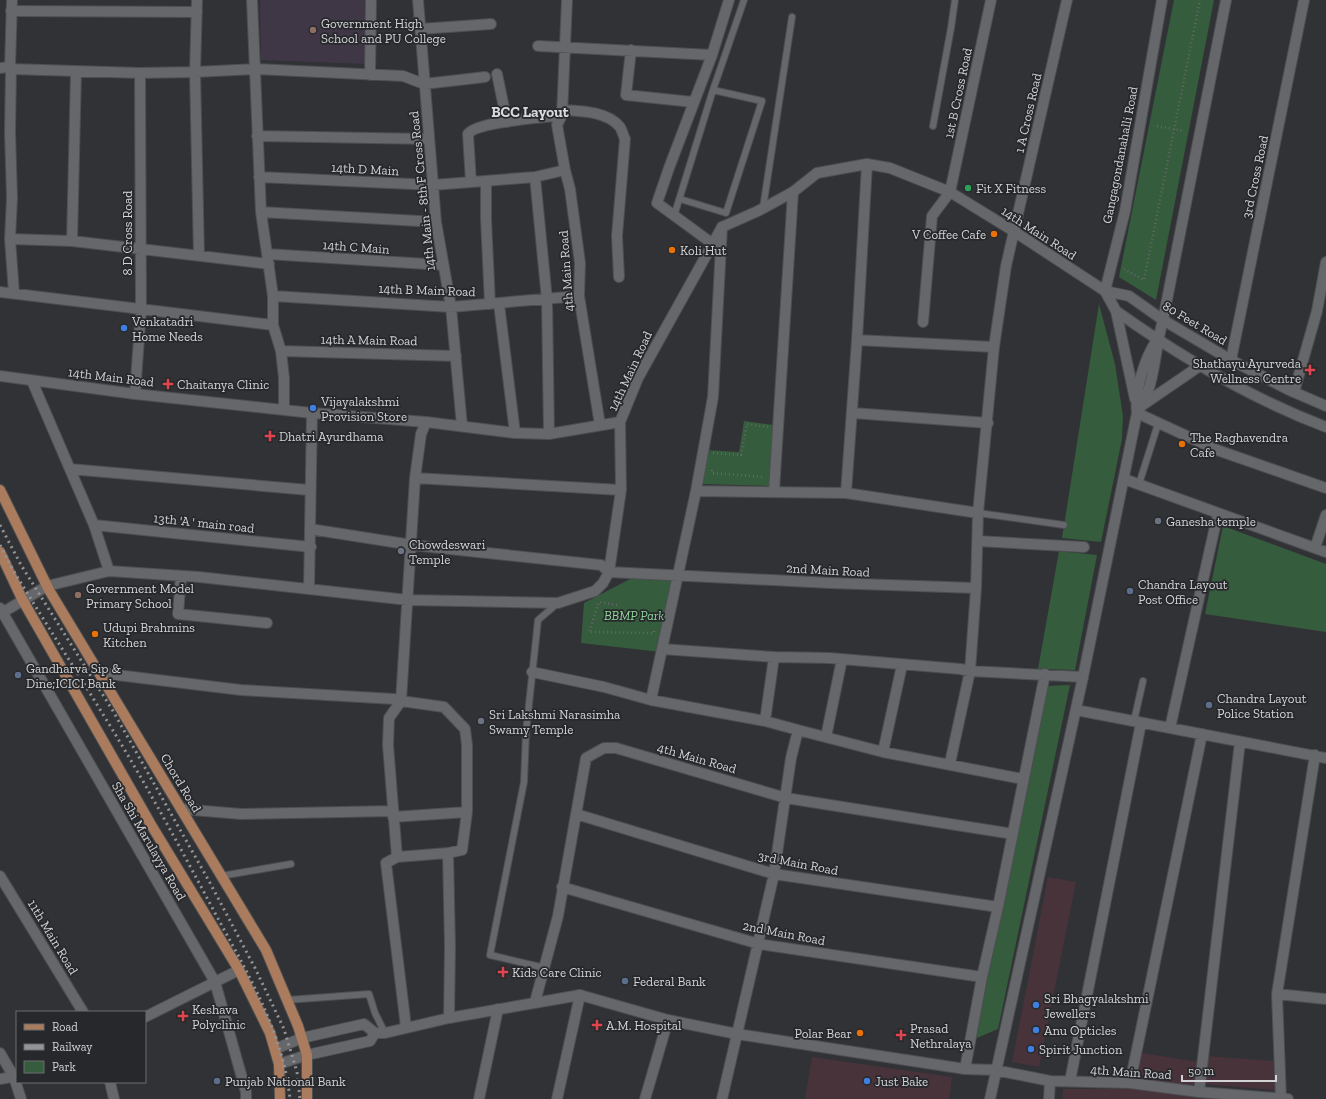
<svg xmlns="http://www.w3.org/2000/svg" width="1326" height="1099" viewBox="0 0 1326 1099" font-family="'Zilla Slab',serif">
<rect width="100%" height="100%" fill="#313235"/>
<path fill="#473339" d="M1048 877 1076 882 1039 1067 1012 1062Z
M1141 1053 1200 1062 1197 1088 1137 1079Z
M1207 1056 1273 1061 1276 1090 1205 1084Z
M812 1057 952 1077 949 1099H805Z
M1063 1089H1129L1234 1099H1062Z"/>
<path fill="#3f3646" d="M260 0H367L366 64 261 60Z"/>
<path fill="#355c3c" d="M1174 0H1214L1156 300 1119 277Z
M1099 304 1115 364 1123 416 1122 439 1101 542 1062 538Z
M744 421 774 425 769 486 702 484 707 450 739 452Z
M1223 526 1326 564V632L1205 614Z
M1059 551 1097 555 1075 670 1038 669Z
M676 576 661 652 581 643 584 603 630 579Z
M1070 685 998 1029 972 1040 1045 686Z"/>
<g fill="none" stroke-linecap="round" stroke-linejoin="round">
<g stroke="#4d4e51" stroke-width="8">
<path id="lane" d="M713 90 744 0
M933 126 951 28 955 0
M763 208 792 17
M674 216 713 90 762 101 726 213 680 199
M1139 484 1158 424
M978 513 1064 525
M1134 721 1143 681
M221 876 291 864
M545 968 490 955 524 782 526 732 538 620 558 603
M287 1000 369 994 375 1013 385 1033"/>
</g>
<g stroke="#4d4e51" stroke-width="12">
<path id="street" d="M197 0 195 72 199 256
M252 0 261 212 273 296V325L281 351 284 378V409
M418 0 436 222 451 307 462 426
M567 0 562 115 557 125 565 170 570 189 580 263 579 296 600 425
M11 11 197 12
M420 29 491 24
M538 46 712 55
M631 50 626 95 693 102
M10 67 11 69 140 73 195 72 256 69 403 76 424 84 485 77
M11 69 10 132 12 198 10 239 14 293
M497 74 507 122
M370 75 371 0
M562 110C580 111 607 111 620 127 622 130 623 135 625 139L617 236 619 277
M257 136 429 139
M259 177 433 185 535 177 565 170
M535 177 547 300 549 434
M486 181V219L490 304
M471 182 468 134C477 121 544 118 562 115
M261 212 436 222
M10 239 72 241 76 72
M72 241 269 264
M713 244 657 203 669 168 712 55 729 0
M267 254 443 265
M0 292 273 325
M273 296 451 307 579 296
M499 304 515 433
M1163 320 1226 0
M923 322 932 216 950 192 991 0
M857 340 994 347
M281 351 456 356
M1231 360 1304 0
M32 381 94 525 109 571
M1294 392 1317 311 1326 262
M135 394 141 310 140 73
M853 413 988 423
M1137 413 1217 450 1326 488
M620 422 621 490 609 572 830 583 976 588
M70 469 309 490
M415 478 621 490
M1124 479 1326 552
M696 491 846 493 978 513
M774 491 793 192
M846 493 857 340 867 164
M94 525 311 547
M978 541 1084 547
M1315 548 1326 515
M181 576 178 614 267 623
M47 586 109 571 199 577 408 600 558 603 595 591 603 583 609 572 601 565 412 545 310 529
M309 588 312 413
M662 649 774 657 829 658 960 669 970 671 1083 677
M532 672 604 687 651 700 765 721 798 730
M100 673 241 690 394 699 401 701 444 707 465 729 467 745V812L462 850 448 853 397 857
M651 700 696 491 713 397 722 227
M1076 710 1326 758
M765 721 774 657
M1170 728 1218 513
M826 737 842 659
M883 752 902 665
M950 763 970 671 976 588 978 513 994 347 1006 266 1067 0
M181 809 241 814 393 811
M576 814 774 874 998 907
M393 817 467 812
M448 853 450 947 449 1018
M0 876 83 1012
M562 887 759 944 982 977
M1277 994 1326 999
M535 1002 558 916 586 758 604 748H616L786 798 1013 834
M145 1017 239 970
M406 1027 386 863 397 857 388 745 389 718 401 701 415 478 421 434 426 422
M0 1053 14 1077 21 1099
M965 1069 982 977 998 907 1045 674
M0 1079 17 1076
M1070 1081 1141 723
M110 1082 114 1099
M1130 1083 1202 734
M1199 1092 1240 742
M479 1099 498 1009
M557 1099 580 995
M645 1099 668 1020
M722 1099 774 874 791 758 798 730 883 752 1023 779
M1049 1099 1050 1081
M1281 1099 1277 994 1315 755"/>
</g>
<g stroke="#4d4e51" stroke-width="12">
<path id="secondary" d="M0 68 10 67 12 0
M1116 311C1181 357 1252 399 1326 427
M0 376 135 394 312 413 426 422 515 433 549 434 620 422 638 378 722 227 758 211 793 192 817 173 867 164 890 168 950 192 1015 232 1105 291 1129 296 1163 320 1231 360 1289 390 1326 406
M1135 399 1116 311 1105 291 1125 211 1162 0
M1144 404 1201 365
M1137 413C1156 387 1154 350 1163 320
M0 608 215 982 246 1092V1099
M0 614 47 586
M275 1049 302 1038 364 1024 375 1033H385L449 1018 580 995 668 1020 737 1034 965 1069 995 1070 1050 1081 1130 1083 1199 1092 1288 1099
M279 1064 307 1055 370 1041 375 1033
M990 1099 1083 677 1137 413C1134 392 1145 357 1157 340"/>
</g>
<g stroke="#4d4e51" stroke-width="12">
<path id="primary" d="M0 490 49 590 266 950 298 1026 307 1055V1099
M0 552 22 599 150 823 239 970 270 1033 279 1064 280 1099"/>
</g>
<path stroke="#66676a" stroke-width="2.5" stroke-dasharray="1 3" stroke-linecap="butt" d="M1157 126 1184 131
M1124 269 1144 280 1200 0
M713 453 741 455 747 424 768 427
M712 470V473L764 477
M617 605 599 602 589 632 654 633V631"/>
<use href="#lane" stroke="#65676b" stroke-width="6"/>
<use href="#street" stroke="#65676b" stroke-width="10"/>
<use href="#secondary" stroke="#65676b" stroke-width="10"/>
<use href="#primary" stroke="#aa7c5d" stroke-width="10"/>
<path stroke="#939496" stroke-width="3" stroke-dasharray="2 4" stroke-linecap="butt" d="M0 525 21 565 113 711 209 881 255 968 284 1029 297 1072 300 1099
M0 545 13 570C43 619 74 667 104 716 144 780 180 847 215 913 247 972 283 1032 290 1099"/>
</g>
<g fill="#8d6e63" stroke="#27282b" stroke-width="1.5">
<circle cx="313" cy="30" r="4"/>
<circle cx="78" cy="595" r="4"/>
</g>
<circle fill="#2e9e5b" stroke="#27282b" stroke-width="1.5" cx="968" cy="188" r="4"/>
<g fill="#e8710a" stroke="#27282b" stroke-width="1.5">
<circle cx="994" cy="234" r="4"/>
<circle cx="672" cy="250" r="4"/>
<circle cx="1182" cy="444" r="4"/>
<circle cx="95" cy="634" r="4"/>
<circle cx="860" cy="1033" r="4"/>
</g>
<g fill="#3f7fe0" stroke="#27282b" stroke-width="1.5">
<circle cx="124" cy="328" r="4"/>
<circle cx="313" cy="408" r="4"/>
<circle cx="1036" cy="1005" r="4"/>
<circle cx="1036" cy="1030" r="4"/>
<circle cx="1031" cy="1049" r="4"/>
<circle cx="867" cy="1081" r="4"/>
</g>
<g fill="#e0444e" stroke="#27282b" stroke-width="1.5">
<path d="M1308 364h4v4h4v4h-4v4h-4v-4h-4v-4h4z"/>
<path d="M166 378h4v4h4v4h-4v4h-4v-4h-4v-4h4z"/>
<path d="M268 430h4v4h4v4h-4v4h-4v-4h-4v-4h4z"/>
<path d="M501 966h4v4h4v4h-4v4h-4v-4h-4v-4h4z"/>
<path d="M181 1010h4v4h4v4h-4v4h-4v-4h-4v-4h4z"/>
<path d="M595 1019h4v4h4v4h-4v4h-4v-4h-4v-4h4z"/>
<path d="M899 1029h4v4h4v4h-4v4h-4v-4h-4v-4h4z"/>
</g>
<g fill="#6b7280" stroke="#27282b" stroke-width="1.5">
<circle cx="1158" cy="521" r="4"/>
<circle cx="401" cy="551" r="4"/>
<circle cx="481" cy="721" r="4"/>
</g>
<g fill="#5c6f8a" stroke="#27282b" stroke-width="1.5">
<circle cx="1130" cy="591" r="4"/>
<circle cx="18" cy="675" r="4"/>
<circle cx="1209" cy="705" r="4"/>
<circle cx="625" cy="981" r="4"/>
<circle cx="217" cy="1081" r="4"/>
</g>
<g text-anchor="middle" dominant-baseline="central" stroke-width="3.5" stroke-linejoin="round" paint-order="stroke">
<g font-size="13" fill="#d2d3d5" stroke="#27282b" text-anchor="start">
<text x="321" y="23">Government High<tspan x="321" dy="15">School and PU College</tspan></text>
<text x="976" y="188">Fit X Fitness</text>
<text x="986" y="234" text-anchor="end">V Coffee Cafe</text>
<text x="680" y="250">Koli Hut</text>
<text x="132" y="321">Venkatadri<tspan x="132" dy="15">Home Needs</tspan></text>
<text x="1301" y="363" text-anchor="end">Shathayu Ayurveda<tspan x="1301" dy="15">Wellness Centre</tspan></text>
<text x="177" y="384">Chaitanya Clinic</text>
<text x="321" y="401">Vijayalakshmi<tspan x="321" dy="15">Provision Store</tspan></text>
<text x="279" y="436">Dhatri Ayurdhama</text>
<text x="1190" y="437">The Raghavendra<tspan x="1190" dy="15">Cafe</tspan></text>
<text x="1166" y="521">Ganesha temple</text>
<text x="409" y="544">Chowdeswari<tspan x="409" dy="15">Temple</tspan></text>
<text x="1138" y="584">Chandra Layout<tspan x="1138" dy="15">Post Office</tspan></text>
<text x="86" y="588">Government Model<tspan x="86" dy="15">Primary School</tspan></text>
<text x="103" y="627">Udupi Brahmins<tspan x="103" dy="15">Kitchen</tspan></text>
<text x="26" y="668">Gandharva Sip &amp;<tspan x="26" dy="15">Dine;ICICI Bank</tspan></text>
<text x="1217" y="698">Chandra Layout<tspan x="1217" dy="15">Police Station</tspan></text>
<text x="489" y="714">Sri Lakshmi Narasimha<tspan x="489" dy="15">Swamy Temple</tspan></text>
<text x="512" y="972">Kids Care Clinic</text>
<text x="633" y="981">Federal Bank</text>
<text x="1044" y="998">Sri Bhagyalakshmi<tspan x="1044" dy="15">Jewellers</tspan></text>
<text x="192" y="1009">Keshava<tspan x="192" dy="15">Polyclinic</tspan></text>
<text x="606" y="1025">A.M. Hospital</text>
<text x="910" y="1028">Prasad<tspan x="910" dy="15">Nethralaya</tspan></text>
<text x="1044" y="1030">Anu Opticles</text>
<text x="852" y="1033" text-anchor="end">Polar Bear</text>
<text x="1039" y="1049">Spirit Junction</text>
<text x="225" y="1081">Punjab National Bank</text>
<text x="875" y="1081">Just Bake</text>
</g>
<g font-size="13" fill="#d2d3d5" stroke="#27282b">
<text transform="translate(958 93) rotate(-78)">1st B Cross Road</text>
<text transform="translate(1028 113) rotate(-77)">1 A Cross Road</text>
<text transform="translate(1120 155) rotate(-79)">Gangagondanahalli Road</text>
<text transform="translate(365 169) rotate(3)">14th D Main</text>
<text transform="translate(1255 177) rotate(-78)">3rd Cross Road</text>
<text transform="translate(422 191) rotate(-96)">14th Main - 8th F Cross Road</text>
<text transform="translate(127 233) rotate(-90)">8 D Cross Road</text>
<text transform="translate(1039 233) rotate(33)">14th Main Road</text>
<text transform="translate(356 247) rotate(4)">14th C Main</text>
<text transform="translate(566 271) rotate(-94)">4th Main Road</text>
<text transform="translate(427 290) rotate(2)">14th B Main Road</text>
<text transform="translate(1195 323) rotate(31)">80 Feet Road</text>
<text transform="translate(369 340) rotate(1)">14th A Main Road</text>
<text transform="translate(630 371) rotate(-65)">14th Main Road</text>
<text transform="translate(111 377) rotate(7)">14th Main Road</text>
<text transform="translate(204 523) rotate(6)">13th 'A ' main road</text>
<text transform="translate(828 570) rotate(3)">2nd Main Road</text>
<text transform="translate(697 758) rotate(16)">4th Main Road</text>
<text transform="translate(181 783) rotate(59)">Chord Road</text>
<text transform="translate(149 841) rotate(60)">Sha Shi Marulayya Road</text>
<text transform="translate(798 863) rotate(11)">3rd Main Road</text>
<text transform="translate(784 933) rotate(11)">2nd Main Road</text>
<text transform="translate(53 937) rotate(59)">11th Main Road</text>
<text transform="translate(1131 1072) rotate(4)">4th Main Road</text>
</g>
<g font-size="13" font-style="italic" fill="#8fd89a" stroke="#27282b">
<text x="634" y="615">BBMP Park</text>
</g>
<g font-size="15" font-weight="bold" fill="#d8dade" stroke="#27282b">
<text x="530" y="112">BCC Layout</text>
</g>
</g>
<rect x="16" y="1011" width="130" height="72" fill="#27282b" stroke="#6b6c6f"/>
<rect x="24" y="1024" width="20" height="6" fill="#aa7c5d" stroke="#6b6c6f"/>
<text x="52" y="1031" font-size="12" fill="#d2d3d5">Road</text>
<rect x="24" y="1044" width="20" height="6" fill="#939496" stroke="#6b6c6f"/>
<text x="52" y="1051" font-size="12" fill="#d2d3d5">Railway</text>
<rect x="24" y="1061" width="20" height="12" fill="#355c3c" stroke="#6b6c6f"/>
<text x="52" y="1071" font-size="12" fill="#d2d3d5">Park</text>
<path d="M1182 1075v6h94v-6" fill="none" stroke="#d2d3d5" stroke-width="2"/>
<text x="1188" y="1075" font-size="12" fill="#d2d3d5" stroke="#27282b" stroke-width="3" paint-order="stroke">50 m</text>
</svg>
